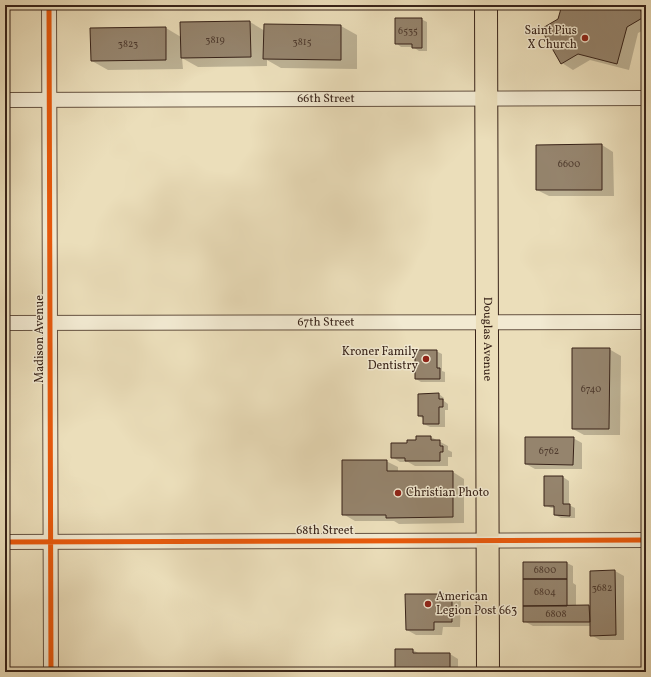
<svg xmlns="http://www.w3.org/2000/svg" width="651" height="677" viewBox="0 0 651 677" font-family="Vollkorn,serif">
<rect width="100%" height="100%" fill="#ebdeba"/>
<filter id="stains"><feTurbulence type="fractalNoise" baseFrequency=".005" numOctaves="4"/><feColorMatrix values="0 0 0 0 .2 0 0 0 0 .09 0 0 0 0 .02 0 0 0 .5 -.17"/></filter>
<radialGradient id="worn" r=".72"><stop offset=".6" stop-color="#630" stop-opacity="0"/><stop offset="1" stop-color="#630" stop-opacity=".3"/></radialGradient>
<path fill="#0003" d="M563 5H646V29L638 33 629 70 590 60 573 70 562 63 559 20Z
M421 19 427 22V51H419L413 47H401L396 43Z
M250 22 265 31V25L341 26 357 35V69L281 68 267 60V66L198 67 182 58 183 69 108 70 92 61 166 28 181 37Z
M646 40V49L642 43Z
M602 145 613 152 614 196H549L537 190Z
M609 349 621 356 620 435H584L573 429Z
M436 351 442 354V371L445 372V382H421L416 379Z
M439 394 444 398V401L448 404V410H445V427H430L424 424V419L419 416Z
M431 437 448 446V450L452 452V457H448V466H415L408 462H400L392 457 408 444Z
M573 438 582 443V469H535L526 464Z
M386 461 398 467V472H453L464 479V523L399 524 394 521H355L343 514Z
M545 477H563L569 481V505L575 508V518H561L555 515V508H551L545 505Z
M524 563H567L573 566V583L576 585V607L590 606 615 571 624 576V640H600L591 635V626H533L524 621Z
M452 595 461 600 460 627H443L442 635H416L407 630Z
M413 650 420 654H450L458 659V672H396Z"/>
<path fill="#95846d" stroke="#382319" d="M562 5H646V6L640 9 644 17 627 27 617 64 578 54 561 64 541 29 558 19Z
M395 18H422V48H412V44H395Z
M250 21 251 57 181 58 180 22Z
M264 24 341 25V60L263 59Z
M166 27V60L91 61 90 28Z
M602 144V190H536V145Z
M572 348H610L609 429H572Z
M415 350H437V368H440V379H415Z
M439 393V399H443V407H439V424H423V416H418V394Z
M416 436H431V440H440V446H443V452H440V461H405V458H391V443H407V440H416Z
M525 437H574L573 465 525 464Z
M342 460H387V471H453V517L386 518V515H342Z
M544 476H563V504H570V516L554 515V506H544Z
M523 562H567V579H523Z
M615 570 616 635 590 636V571Z
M523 579H567V606H523Z
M405 594H452V622H434V630H406Z
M589 605 590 622H523V606Z
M395 649H413V653H450V671H452V672H395Z"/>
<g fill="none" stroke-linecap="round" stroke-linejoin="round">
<g stroke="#655241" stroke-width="16">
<g id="street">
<path d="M49 5 51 672"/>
<path id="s1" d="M5 100 646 98"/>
<path id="s2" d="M5 323 646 322"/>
<path d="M5 542 646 540"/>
</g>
</g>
<g stroke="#382319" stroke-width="24">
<g id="primary">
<path id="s3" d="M486 5 488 672"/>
</g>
</g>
<use href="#street" stroke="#f2ead2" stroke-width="14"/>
<use href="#primary" stroke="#ebdeba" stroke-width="22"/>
<g stroke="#f2ead2" stroke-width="8">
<path id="cycleway" d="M49 5 51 672
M5 542 646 540"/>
</g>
<use href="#cycleway" stroke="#e8590c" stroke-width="5"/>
</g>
<g fill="#8f2418" stroke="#f2ead2" stroke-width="1.5">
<circle cx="585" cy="38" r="4"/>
<circle cx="426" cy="359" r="4"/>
<circle cx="398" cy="493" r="4"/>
<circle cx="428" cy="604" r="4"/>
</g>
<g text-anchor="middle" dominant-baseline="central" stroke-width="3" stroke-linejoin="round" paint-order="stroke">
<g font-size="10" fill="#4f3b2e">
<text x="408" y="31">6535</text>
<text x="215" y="40">3819</text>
<text x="302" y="42">3815</text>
<text x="128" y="44">3823</text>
<text x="569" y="164">6600</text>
<text x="591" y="389">6740</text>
<text x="549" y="451">6762</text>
<text x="545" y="570">6800</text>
<text x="602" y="588">3682</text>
<text x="545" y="592">6804</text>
<text x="556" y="614">6808</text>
</g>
<g font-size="12" fill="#382319" stroke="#f2ead2" text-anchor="end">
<text x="577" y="31">Saint Pius<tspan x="577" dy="14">X Church</tspan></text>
<text x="418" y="352">Kroner Family<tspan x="418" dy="14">Dentistry</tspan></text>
<text x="406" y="493" text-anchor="start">Christian Photo</text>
<text x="436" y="597" text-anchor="start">American<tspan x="436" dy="14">Legion Post 663</tspan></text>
</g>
<g font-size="12" fill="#382319" stroke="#f2ead2">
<text stroke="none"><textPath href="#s1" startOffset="321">66th Street</textPath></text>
<text stroke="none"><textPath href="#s2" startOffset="321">67th Street</textPath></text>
<text stroke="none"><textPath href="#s3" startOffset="334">Douglas Avenue</textPath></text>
<text transform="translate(40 339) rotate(-90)">Madison Avenue</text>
<text x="325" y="531">68th Street</text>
</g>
</g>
<rect width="651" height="677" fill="none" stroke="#ebdeba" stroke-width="20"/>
<rect x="6" y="6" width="639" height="665" fill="none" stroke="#382319" stroke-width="2"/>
<rect x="10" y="10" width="631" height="657" fill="none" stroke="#382319"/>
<rect width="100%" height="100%" filter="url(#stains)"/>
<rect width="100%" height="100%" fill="url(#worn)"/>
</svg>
